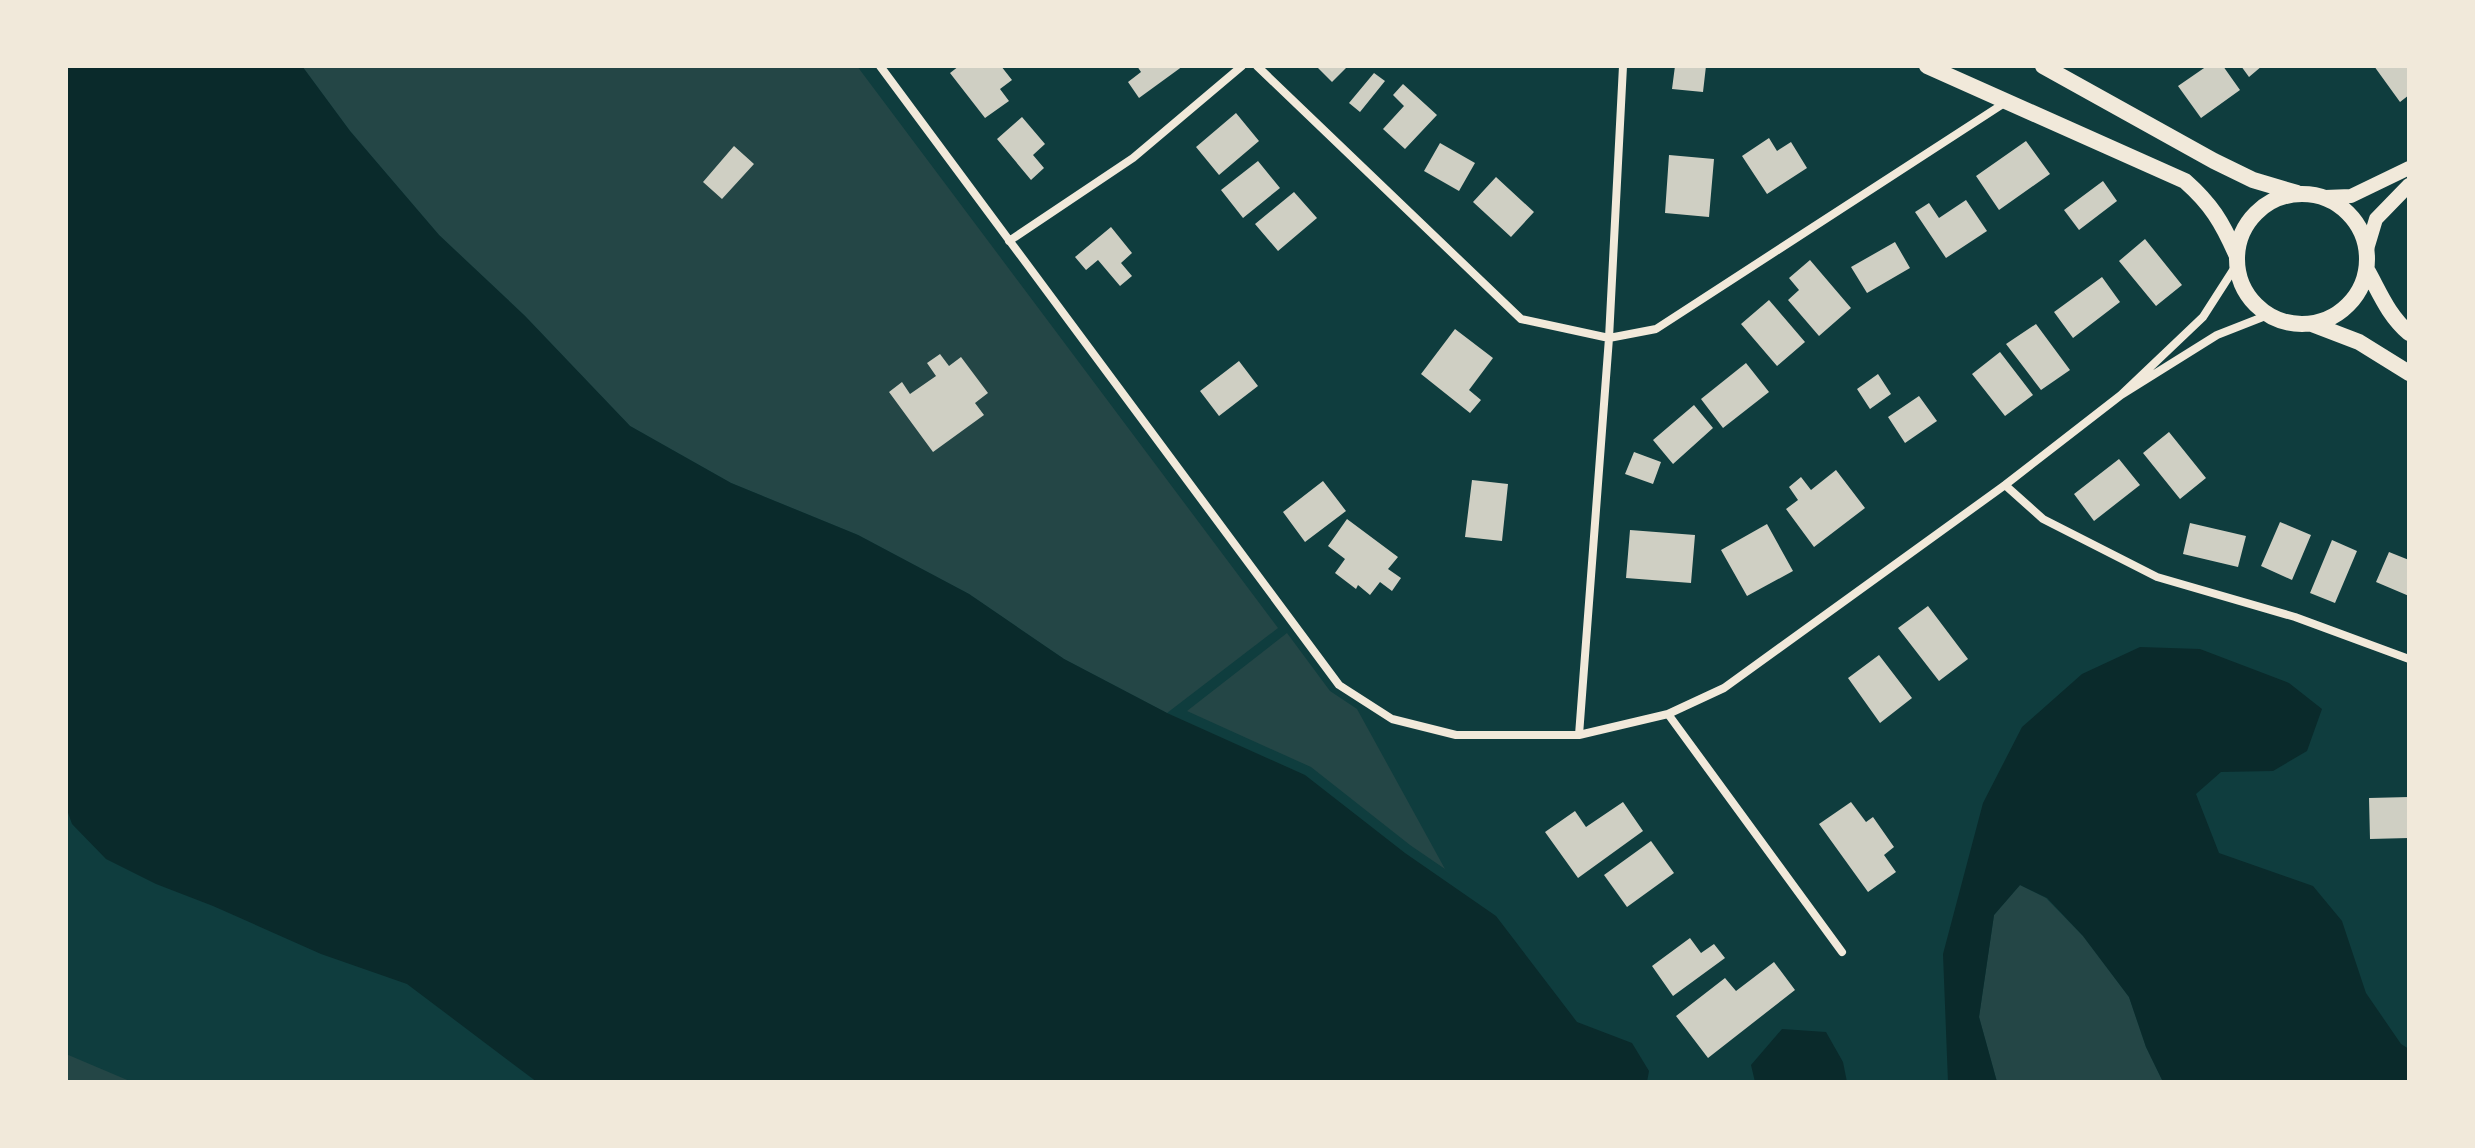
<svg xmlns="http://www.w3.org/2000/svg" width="2475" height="1148" viewBox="0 0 2475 1148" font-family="'Asap Condensed',sans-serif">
<rect width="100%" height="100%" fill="#0f3d3e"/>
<path fill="#244646" d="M302 66H857L1278 628 1167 713 1064 659 969 594 858 535 731 483 630 426 525 316 439 235 350 131Z
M1287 633 1330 691 1357 709 1445 869 1410 845 1311 767 1187 711Z
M2020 885 2046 898 2083 936 2129 997 2146 1047 2163 1082H1997L1979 1017 1994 915Z
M66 1054 132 1082H66Z"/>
<path fill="#0a2a2b" d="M66 66H302L350 131 439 235 525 316 630 426 731 483 858 535 969 594 1064 659 1167 713 1305 775 1405 853 1496 916 1577 1022 1632 1043 1649 1071 1647 1082H537L407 984 321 954 213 906 156 884 106 859 72 824 66 807Z
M2140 647 2200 649 2289 683 2322 709 2307 751 2273 771 2221 772 2196 794 2219 853 2313 886 2342 921 2366 993 2401 1044 2409 1049V1082H2163L2146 1047 2129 997 2083 936 2047 898 2020 885 1994 915 1979 1017 1997 1082H1948L1943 954 1983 803 2022 727 2082 674Z
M1782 1029 1826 1032 1843 1062 1847 1082H1755L1751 1065Z"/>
<path fill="#cfcfc3" d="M959 66H1001L1012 80 1000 89 1009 101 985 118 950 73Z
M1137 66H1183L1139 98 1128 82 1141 72Z
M1316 66H1348L1332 82Z
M1675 66H1706L1703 92 1672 89Z
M2207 66H2223L2240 90 2201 118 2178 86Z
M2241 66H2262L2249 77Z
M2374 66H2409V95L2400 102Z
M1374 73 1385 81 1360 112 1349 103Z
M1403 84 1437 115 1405 149 1383 129 1404 106 1393 95Z
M1236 113 1259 141 1219 175 1196 147Z
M1022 117 1045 144 1033 155 1044 168 1031 180 997 139Z
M1769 138 1777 151 1791 142 1807 168 1767 194 1742 156Z
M2026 141 2050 174 1999 210 1976 176Z
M1440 143 1475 163 1459 191 1424 171Z
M734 146 754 164 722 199 703 182Z
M1669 155 1714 159 1709 217 1665 213Z
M1258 161 1280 188 1243 218 1221 190Z
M1496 177 1534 212 1511 237 1473 202Z
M2103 181 2117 201 2079 230 2064 210Z
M1294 192 1317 218 1278 251 1255 224Z
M1966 200 1987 231 1946 258 1915 212 1929 203 1939 218Z
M1111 227 1132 253 1121 263 1132 276 1120 286 1098 260 1086 270 1075 257Z
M2145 239 2182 285 2156 306 2119 261Z
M1895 242 1910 268 1867 293 1851 267Z
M1810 260 1851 308 1819 336 1788 300 1799 290 1789 278Z
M2102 277 2120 302 2073 338 2054 312Z
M1769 300 1805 342 1777 366 1741 324Z
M2036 324 2070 370 2041 390 2006 344Z
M1455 329 1493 358 1469 390 1481 400 1470 413 1421 374Z
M2000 352 2033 395 2005 416 1972 374Z
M940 354 949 366 961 357 988 393 975 403 984 415 933 452 889 392 902 382 910 394 936 376 927 363Z
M1239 361 1258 386 1219 416 1200 391Z
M1746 363 1769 392 1723 428 1701 399Z
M1878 374 1891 394 1870 409 1857 389Z
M1919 396 1937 421 1905 443 1888 417Z
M1694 405 1713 428 1673 464 1653 440Z
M2169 432 2206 478 2180 499 2143 453Z
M1634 452 1661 462 1653 484 1625 474Z
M2119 459 2140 485 2094 521 2074 494Z
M1836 470 1865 508 1814 547 1786 509 1798 500 1789 487 1801 477 1811 490Z
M1472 480 1508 484 1502 541 1465 537Z
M1323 481 1346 511 1305 542 1283 512Z
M1347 519 1398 557 1388 569 1401 578 1392 591 1380 582 1370 595 1358 585 1356 589 1335 573 1345 559 1328 546Z
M2280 522 2311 535 2292 580 2261 566Z
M2190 523 2246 536 2238 567 2183 554Z
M1767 524 1793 571 1747 596 1721 550Z
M1630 530 1695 535 1691 583 1626 578Z
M2332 540 2357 551 2335 603 2310 593Z
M2389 552 2409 560V596L2376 582Z
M1928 606 1968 659 1939 681 1898 628Z
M1879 655 1912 698 1880 723 1848 678Z
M2409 797V838L2370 839 2369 798Z
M1623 802 1643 831 1578 878 1545 832 1575 811 1586 827Z
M1851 802 1866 822 1873 817 1894 847 1884 855 1896 872 1868 892 1819 824Z
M1651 841 1674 873 1627 907 1604 875Z
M1690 938 1701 953 1714 944 1725 958 1673 996 1652 966Z
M1774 962 1795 990 1708 1058 1676 1016 1725 978 1736 991Z"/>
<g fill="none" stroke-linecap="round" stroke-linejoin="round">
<path stroke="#f1e9da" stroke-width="8" d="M880 66 1339 685 1392 719 1456 735H1579L1668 714 1724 688 2005 485 2121 395
M1257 66 1521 319 1609 338 1656 329 2006 102
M1009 241 1133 158 1242 66
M2237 264 2203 317 2121 395 2217 335 2268 315
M2005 485 2043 519 2157 577 2295 617 2409 659
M1668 714 1842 952
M1579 735 1609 338 1623 66"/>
<path stroke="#f1e9da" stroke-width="14" d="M2325 197 2351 196 2409 168
M2367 249 2376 219 2409 185"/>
<path stroke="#f1e9da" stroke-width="16" d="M1927 66 2185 181C2211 204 2222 222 2236 254
M2043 66 2214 161 2253 180 2297 193
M2237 259a65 65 0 1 1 130 0a65 65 0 1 1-130 0Z
M2367 270C2380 293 2388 315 2409 333
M2312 324 2359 342 2409 373"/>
</g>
<rect width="2475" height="1148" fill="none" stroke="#f1e9da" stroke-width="136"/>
</svg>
